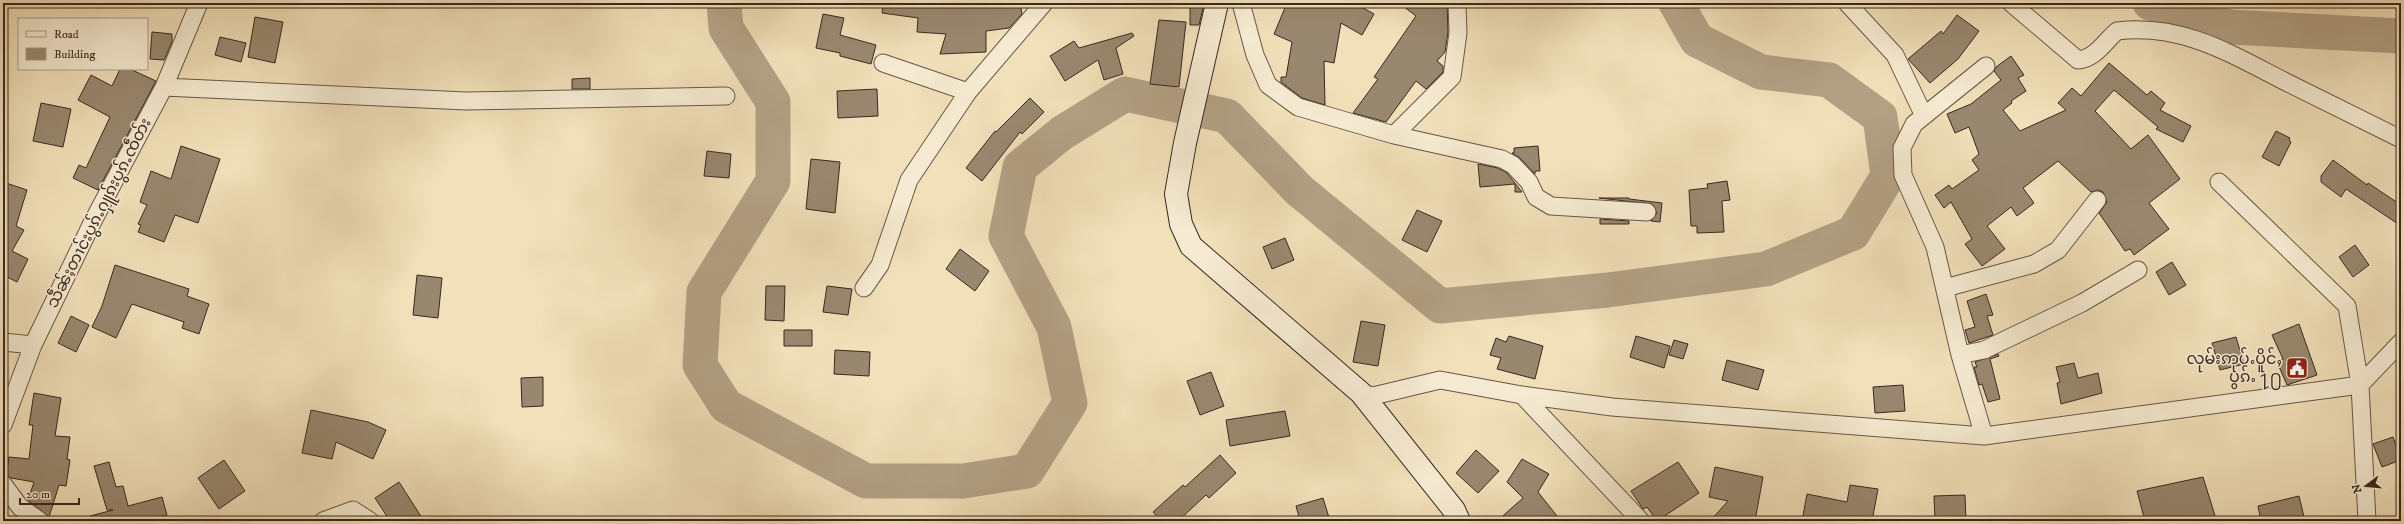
<svg xmlns="http://www.w3.org/2000/svg" width="2404" height="524" viewBox="0 0 2404 524" font-family="'IM FELL DW Pica','Noto Sans Myanmar',serif">
<rect width="100%" height="100%" fill="#f1e0ba"/>
<filter id="stains"><feTurbulence type="fractalNoise" baseFrequency=".005" numOctaves="4"/><feColorMatrix values="0 0 0 0 .2 0 0 0 0 .09 0 0 0 0 .02 0 0 0 .5 -.17"/></filter>
<radialGradient id="worn" r=".72"><stop offset=".6" stop-color="#630" stop-opacity="0"/><stop offset="1" stop-color="#630" stop-opacity=".3"/></radialGradient>
<g fill="none" stroke-linecap="round" stroke-linejoin="round">
<path stroke="#b3a185" stroke-width="35" d="M724 3 726 28 773 102V181L704 292 700 365 726 406 866 481H963L1027 471 1070 403 1054 327 1006 236 1020 167 1062 133 1125 94 1227 116 1300 191 1440 306 1608 290 1766 269 1853 233 1888 176 1880 117 1829 80 1761 72 1697 40 1676 3
M2150 3 2230 27 2401 36"/>
</g>
<path fill="#998870" stroke="#3a281f" d="M883 3H1020L1022 14 1009 28 986 31V52L940 54 946 34 917 32 918 18 882 13Z
M1287 3H1354L1374 14 1362 35 1341 23 1334 63 1324 61 1325 105 1302 98 1281 82V77H1286L1292 42 1274 34Z
M1399 3H1447L1448 32 1445 52 1437 61 1443 66V72L1426 89 1416 81 1386 122 1353 113 1378 79 1374 77 1416 16Z
M1190 4H1204L1199 25H1190Z
M823 14 844 18 840 35 876 45 871 64 840 56V53L816 48Z
M1957 15 1979 31 1958 59 1930 83 1908 59 1941 31 1943 34Z
M255 17 283 22 275 63 248 57Z
M1159 20 1186 22 1179 87 1150 84Z
M152 32 172 34V42L164 60 150 59Z
M1132 33 1134 36 1116 48 1123 74 1104 80 1098 60 1065 81 1050 56 1074 41 1079 48Z
M220 37 246 43 241 62 215 55Z
M2011 56 2024 75 2018 78 2026 91 2011 101 2012 103 2003 110 2020 131 2066 110 2058 103 2072 88 2081 96 2109 63 2147 95 2151 91 2165 103 2160 110 2191 126 2183 142 2156 129 2158 127 2114 90 2095 111 2131 149 2148 135 2180 179 2149 203 2169 229 2134 255 2130 249 2125 251 2099 213 2107 202 2103 192 2098 190 2091 192 2058 161 2023 188 2034 203 2017 216 2011 207 1987 226 2005 249 1982 266 1965 244 1972 239 1951 202 1944 208 1935 195 1949 185 1952 189 1979 170 1972 160 1979 154 1969 127 1955 133 1947 114 1971 104 2001 80 1994 71 1996 67Z
M120 69H130L156 81 98 190 73 178 79 165 86 168 110 117 78 100 91 75 112 86Z
M590 78V89H572V79Z
M877 89 878 116 838 118 837 91Z
M1030 98 1044 112 1022 134 1020 132 982 181 966 168 995 131 996 132Z
M41 103 71 109 63 147 33 141Z
M2276 131 2290 138 2289 140 2291 142 2279 166 2262 157Z
M181 146 220 159 198 223 175 215 164 242 138 232 141 225 138 224 147 205 140 202 151 171 171 179Z
M1538 146 1540 171H1535V174L1520 158 1512 153H1514V148Z
M707 151 731 154 729 178 704 176Z
M811 159 840 162 835 213 806 209Z
M2333 160 2367 185 2368 183 2401 205V226L2346 189 2341 197 2321 182V176Z
M1478 164 1498 168 1507 173 1522 192H1515V184L1480 187Z
M1727 181 1730 200 1722 201 1724 232 1697 233V226H1691L1689 190 1708 188 1707 184Z
M3 182 27 190 16 226 24 230 12 251 28 259 17 282 3 275Z
M1599 198H1629V199L1662 203 1660 222 1651 221 1657 213 1652 204Z
M1417 210 1442 221 1427 252 1402 240Z
M1600 219 1629 221V224H1600Z
M1285 238 1294 260 1272 269 1263 247Z
M2355 245 2369 265 2353 277 2339 257Z
M960 249 989 271 975 291 946 269Z
M2172 262 2186 285 2169 295 2156 272Z
M115 265 189 289 187 296 209 304 199 334 182 328 184 322 132 304 116 338 92 327 102 306Z
M417 275 442 278 438 318 413 315Z
M766 286H785L784 321 765 320Z
M827 286 852 289 848 315 823 312Z
M1986 294 1993 315 1987 316 1993 335 1969 343 1965 330 1975 327 1967 301Z
M71 316 89 325 76 352 58 343Z
M1361 321 1385 325 1378 366 1353 362Z
M2299 324 2317 375 2287 385 2277 362 2283 359 2272 335Z
M784 330H812V346H784Z
M1509 336 1543 346 1535 379 1497 369 1501 358 1490 355 1496 338 1506 342Z
M1636 336 1670 346 1664 368 1630 357Z
M2236 337 2244 364 2220 370 2212 343Z
M1674 340 1688 344 1683 359 1669 355Z
M835 350 870 352 869 376 834 374Z
M1998 354 1999 356 1990 359 2000 399 1988 402 1982 384 1979 385 1974 367H1977L1975 362Z
M1727 360 1764 370 1758 390 1722 380Z
M2074 363 2078 378 2098 373 2102 393 2061 404 2057 383 2060 382 2056 367Z
M1211 372 1224 406 1200 415 1187 381Z
M543 377V406L522 407 521 378Z
M1903 385 1905 411 1875 413 1873 387Z
M34 393 61 398 55 436 70 437 67 459 70 460 66 486 59 485 49 517 28 500 34 482 11 478 6 475 9 457 29 459 33 425H29Z
M311 410 368 422 386 430 373 459 336 442 332 459 302 453Z
M1285 411 1290 436 1230 446 1226 420Z
M2393 437 2401 460 2382 467 2373 444Z
M1476 450 1499 471 1478 493 1456 473Z
M1220 455 1236 473 1209 498 1206 495 1178 521H1161L1153 512 1183 485 1185 487Z
M1522 459 1549 474 1538 492 1561 521H1497L1523 498 1507 482Z
M224 460 245 491 219 509 198 478Z
M109 462 116 487 123 486 128 506 162 497 167 515 142 521H90V516L113 510H107L94 466Z
M1678 462 1699 493 1657 521 1647 507 1643 509 1631 491Z
M1715 467 1763 477 1755 521H1710L1728 501 1709 497Z
M2203 477 2216 519 2207 521H2145L2137 491Z
M399 482 424 521H390L375 498Z
M1850 485 1878 489 1872 521H1802L1807 494 1847 502Z
M1965 495 1966 521H1935L1934 496Z
M2299 496 2305 521H2261L2258 506Z
M1323 498 1330 521H1300L1296 506Z"/>
<g fill="none" stroke-linecap="round" stroke-linejoin="round">
<g stroke="#685646" stroke-width="19">
<path id="minor" d="M1241 3 1255 55 1268 85 1298 107 1394 135 1502 159 1513 165 1529 182 1536 197 1551 206 1647 212
M1847 3 1895 55 1924 116
M2011 3 2078 60C2095 59 2105 41 2117 31 2182 23 2231 54 2286 82 2325 101 2363 120 2401 139
M883 63 968 92
M164 87 466 101 726 96
M1394 135 1452 77 1458 33 1457 3
M2219 182 2347 306 2360 385 2367 521
M864 288 880 265 909 180 968 92 1044 3
M1945 288 2034 264 2058 250 2097 200
M3 342 33 345
M1960 355 1984 350 2082 303 2138 270
M1361 393 1373 396 1440 380 1522 395 1612 407 1984 436 2360 385 2401 342
M1522 395 1641 521
M3 425 33 345 93 221 164 87 199 3
M1984 436 1960 355 1935 247 1903 175 1902 148 1914 124 1986 66
M3 484 20 507 40 521
M323 521 353 510 370 521"/>
</g>
<g stroke="#3a281f" stroke-width="24">
<path id="secondary" d="M1217 3 1185 143 1176 194 1181 224 1191 246 1361 393 1454 510 1459 521"/>
</g>
<use href="#minor" stroke="#f6ebd2" stroke-width="17"/>
<use href="#secondary" stroke="#f6ebd2" stroke-width="22"/>
</g>
<defs>
<g id="civic-square" transform="scale(1.15)"><rect x="-9" y="-9" width="18" height="18" rx="4" fill="#8f2418" stroke="#f6ebd2"/><path d="M-.6-6.5H3V-4.5H.6V-3L4-1V1h2V6H-6V1h2V-1L-.6-3ZM-1.2 2.5V6h2.4V2.5Z" fill="#fff"/></g>
</defs>
<g fill-rule="evenodd">
<use href="#civic-square" x="2297" y="368"/>
</g>
<g text-anchor="middle" dominant-baseline="central" stroke-width="3" stroke-linejoin="round" paint-order="stroke">
<g font-size="16" fill="#3a281f" stroke="#f6ebd2">
<text transform="translate(99 213) rotate(-63)">သဵၼ်ႈတၢင်းပွၵ်ႉႁူၵ်းပွၵ်ႉၸဵတ်း</text>
</g>
<g font-size="16" fill="#3a281f" stroke="#f6ebd2" text-anchor="end">
<text x="2282" y="359">လုမ်းဢုပ်ႉပိူင်ႇ<tspan x="2282" dy="18">ပွၵ်ႉ ႑႐</tspan></text>
</g>
</g>
<rect width="2404" height="524" fill="none" stroke="#f1e0ba" stroke-width="16"/>
<rect x="4" y="4" width="2396" height="516" fill="none" stroke="#3a281f" stroke-width="2"/>
<rect x="8" y="8" width="2388" height="508" fill="none" stroke="#3a281f"/>
<rect x="18" y="18" width="130" height="52" fill="#f6ebd2" stroke="#ab9d8a"/>
<rect x="26" y="31" width="20" height="6" fill="#f6ebd2" stroke="#ab9d8a"/>
<text x="54" y="38" font-size="12" fill="#3a281f">Road</text>
<rect x="26" y="48" width="20" height="12" fill="#998870" stroke="#ab9d8a"/>
<text x="54" y="58" font-size="12" fill="#3a281f">Building</text>
<g transform="translate(2366 486) rotate(254)" stroke="#f6ebd2" stroke-width="3" paint-order="stroke">
<path d="M0-3L7 15L0 10L-7 15Z" fill="#3a281f"/>
<text y="-6" font-size="11" font-weight="bold" text-anchor="middle" fill="#3a281f">N</text>
</g>
<path d="M20 498v6h59v-6" fill="none" stroke="#3a281f" stroke-width="2"/>
<text x="26" y="498" font-size="12" fill="#3a281f" stroke="#f6ebd2" stroke-width="3" paint-order="stroke">20 m</text>
<rect width="100%" height="100%" filter="url(#stains)"/>
<rect width="100%" height="100%" fill="url(#worn)"/>
</svg>
